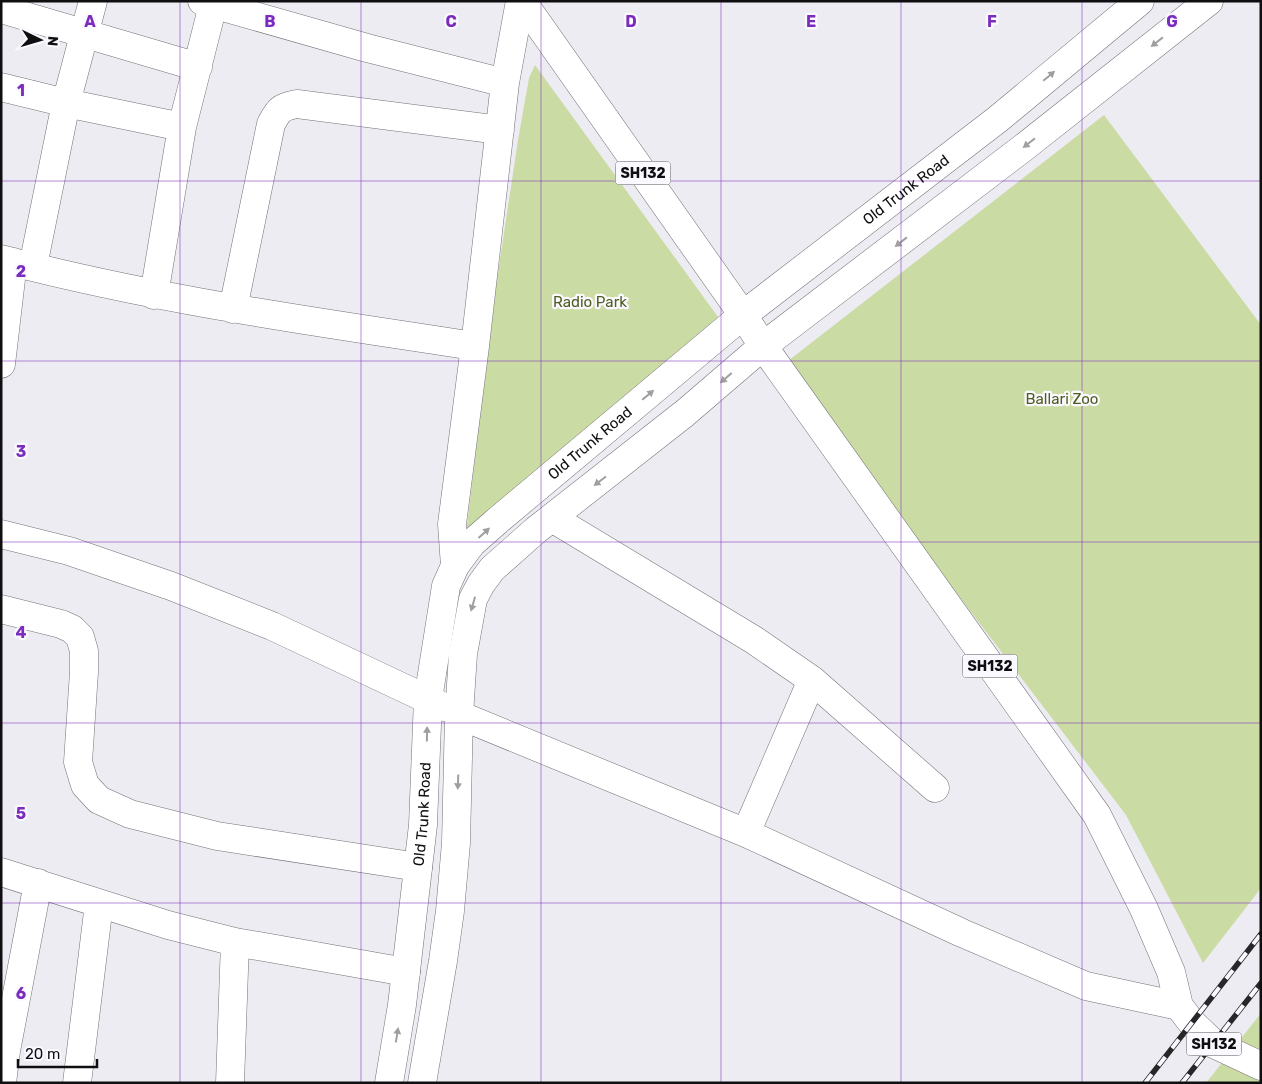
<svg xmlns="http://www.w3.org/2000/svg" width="1262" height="1084" viewBox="0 0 1262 1084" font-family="Rubik,sans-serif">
<rect width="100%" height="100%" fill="#edecf2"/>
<path fill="#cbdba4" d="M535 65 718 317 466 534 493 306 518 140 529 78Z
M1104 115 1261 325V888L1203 963 1126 815 961 599 788 361Z
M1261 1013V1083H1206Z"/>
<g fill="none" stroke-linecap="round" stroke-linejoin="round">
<g stroke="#737177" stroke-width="29">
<path id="minor" d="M202 1 367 48 505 83
M1 9 198 67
M1 87 66 103 182 127
M1 259C158 300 315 322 475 346
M33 266 66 103 93 1
M154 295 182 127 213 5
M233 309 271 124C279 109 281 107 297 104L500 130
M1 364 13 262
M552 518 754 640 812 680 935 788
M455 566 452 524 475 346 505 83 520 1
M1 609 61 624 72 629 80 637 84 651V672L78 762 85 785 99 800 130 814 217 836 418 867
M459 715 746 833 962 933 1086 986 1179 1006
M746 833 812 680
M1 872 168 925 235 942 406 972
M2 1083 6 1051 38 883
M77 1083 99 904
M230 1083 235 942"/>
</g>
<g stroke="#737177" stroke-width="29">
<g id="tertiary">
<path d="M1 534 69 551 171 586 272 626 444 707"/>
<path id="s1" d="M389 1083 402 1005 423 825 428 699 446 586 455 566 472 543 497 521 743 315 998 119 1140 1"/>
<path d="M422 1083 443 961 450 911 456 843 459 715 463 654 473 599 481 584 492 569 536 530 685 413 763 346 1023 148 1209 1"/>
</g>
</g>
<g stroke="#737177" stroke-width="29">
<path id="primary" d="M522 1 743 315 763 346 1097 815 1144 909 1171 972 1179 1006 1192 1023 1214 1044 1261 1066"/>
</g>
<use href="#minor" stroke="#fff" stroke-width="28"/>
<use href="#tertiary" stroke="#fff" stroke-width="28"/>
<use href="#primary" stroke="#fff" stroke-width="28"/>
<g stroke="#272628" stroke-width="5.5">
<path id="rail" d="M1145 1083 1261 934
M1182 1083 1261 983"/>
</g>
<use href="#rail" stroke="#faf9ff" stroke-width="4" stroke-dasharray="11" stroke-linecap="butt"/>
</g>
<defs><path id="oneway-solid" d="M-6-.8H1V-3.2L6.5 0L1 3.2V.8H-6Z" transform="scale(1.25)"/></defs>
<g fill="#9f9f9f">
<use href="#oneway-solid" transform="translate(1157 42) rotate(142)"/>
<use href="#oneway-solid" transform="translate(1049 76) rotate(-40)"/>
<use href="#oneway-solid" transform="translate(1029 143) rotate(142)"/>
<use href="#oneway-solid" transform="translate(901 242) rotate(142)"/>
<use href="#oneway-solid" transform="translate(726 378) rotate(139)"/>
<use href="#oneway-solid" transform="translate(648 395) rotate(-40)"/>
<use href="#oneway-solid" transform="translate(600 481) rotate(143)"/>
<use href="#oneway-solid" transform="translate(484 533) rotate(-42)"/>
<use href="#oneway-solid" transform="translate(473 604) rotate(106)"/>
<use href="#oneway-solid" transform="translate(427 734) rotate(-89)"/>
<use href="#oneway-solid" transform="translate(458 782) rotate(92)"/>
<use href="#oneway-solid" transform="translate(397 1035) rotate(-81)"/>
</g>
<path fill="none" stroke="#7b2cbf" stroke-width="1" stroke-opacity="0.55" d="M180 1V1083M361 1V1083M541 1V1083M721 1V1083M901 1V1083M1082 1V1083M1 181H1261M1 361H1261M1 542H1261M1 723H1261M1 903H1261"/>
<g text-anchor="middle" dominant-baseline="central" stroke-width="4.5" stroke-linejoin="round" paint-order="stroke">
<g fill="#faf9ff" stroke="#565458" stroke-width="1">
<rect x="615.5" y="161.5" width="55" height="23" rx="4"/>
<rect x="962.5" y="654.5" width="55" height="23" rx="4"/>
<rect x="1186.5" y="1032.5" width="55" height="23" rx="4"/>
</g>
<g font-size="14" font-weight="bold" fill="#0f0e10">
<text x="643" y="173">SH132</text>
<text x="990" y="666">SH132</text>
<text x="1214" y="1044">SH132</text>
</g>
<g font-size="15" fill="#0f0e10" stroke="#faf9ff">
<text stroke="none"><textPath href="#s1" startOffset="1111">Old Trunk Road</textPath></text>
<text stroke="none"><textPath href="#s1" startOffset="706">Old Trunk Road</textPath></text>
<text stroke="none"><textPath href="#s1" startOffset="271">Old Trunk Road</textPath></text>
</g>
<g font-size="15" fill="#505d20" stroke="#faf9ff">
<text x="590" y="302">Radio Park</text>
<text x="1062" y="399">Ballari Zoo</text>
</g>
</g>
<g font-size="16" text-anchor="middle" font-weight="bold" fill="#7b2cbf" stroke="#faf9ff" stroke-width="4.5" stroke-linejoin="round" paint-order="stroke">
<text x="90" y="27">A</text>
<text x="270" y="27">B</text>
<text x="451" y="27">C</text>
<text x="631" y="27">D</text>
<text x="811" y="27">E</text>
<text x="992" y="27">F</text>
<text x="1172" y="27">G</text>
<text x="21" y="96">1</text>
<text x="21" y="277">2</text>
<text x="21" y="457">3</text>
<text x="21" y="638">4</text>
<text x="21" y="819">5</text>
<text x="21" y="999">6</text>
</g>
<rect width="1262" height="1084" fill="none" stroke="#0f0e10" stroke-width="5"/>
<g transform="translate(40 40) rotate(95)" stroke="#faf9ff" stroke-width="4" paint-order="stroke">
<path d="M0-4L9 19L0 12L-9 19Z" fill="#0f0e10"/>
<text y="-8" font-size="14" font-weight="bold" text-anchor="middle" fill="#0f0e10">N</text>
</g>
<path d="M18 1059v8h79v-8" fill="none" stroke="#0f0e10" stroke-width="2.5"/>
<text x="25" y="1059" font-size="15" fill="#0f0e10" stroke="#faf9ff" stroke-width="4" paint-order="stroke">20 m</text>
</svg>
